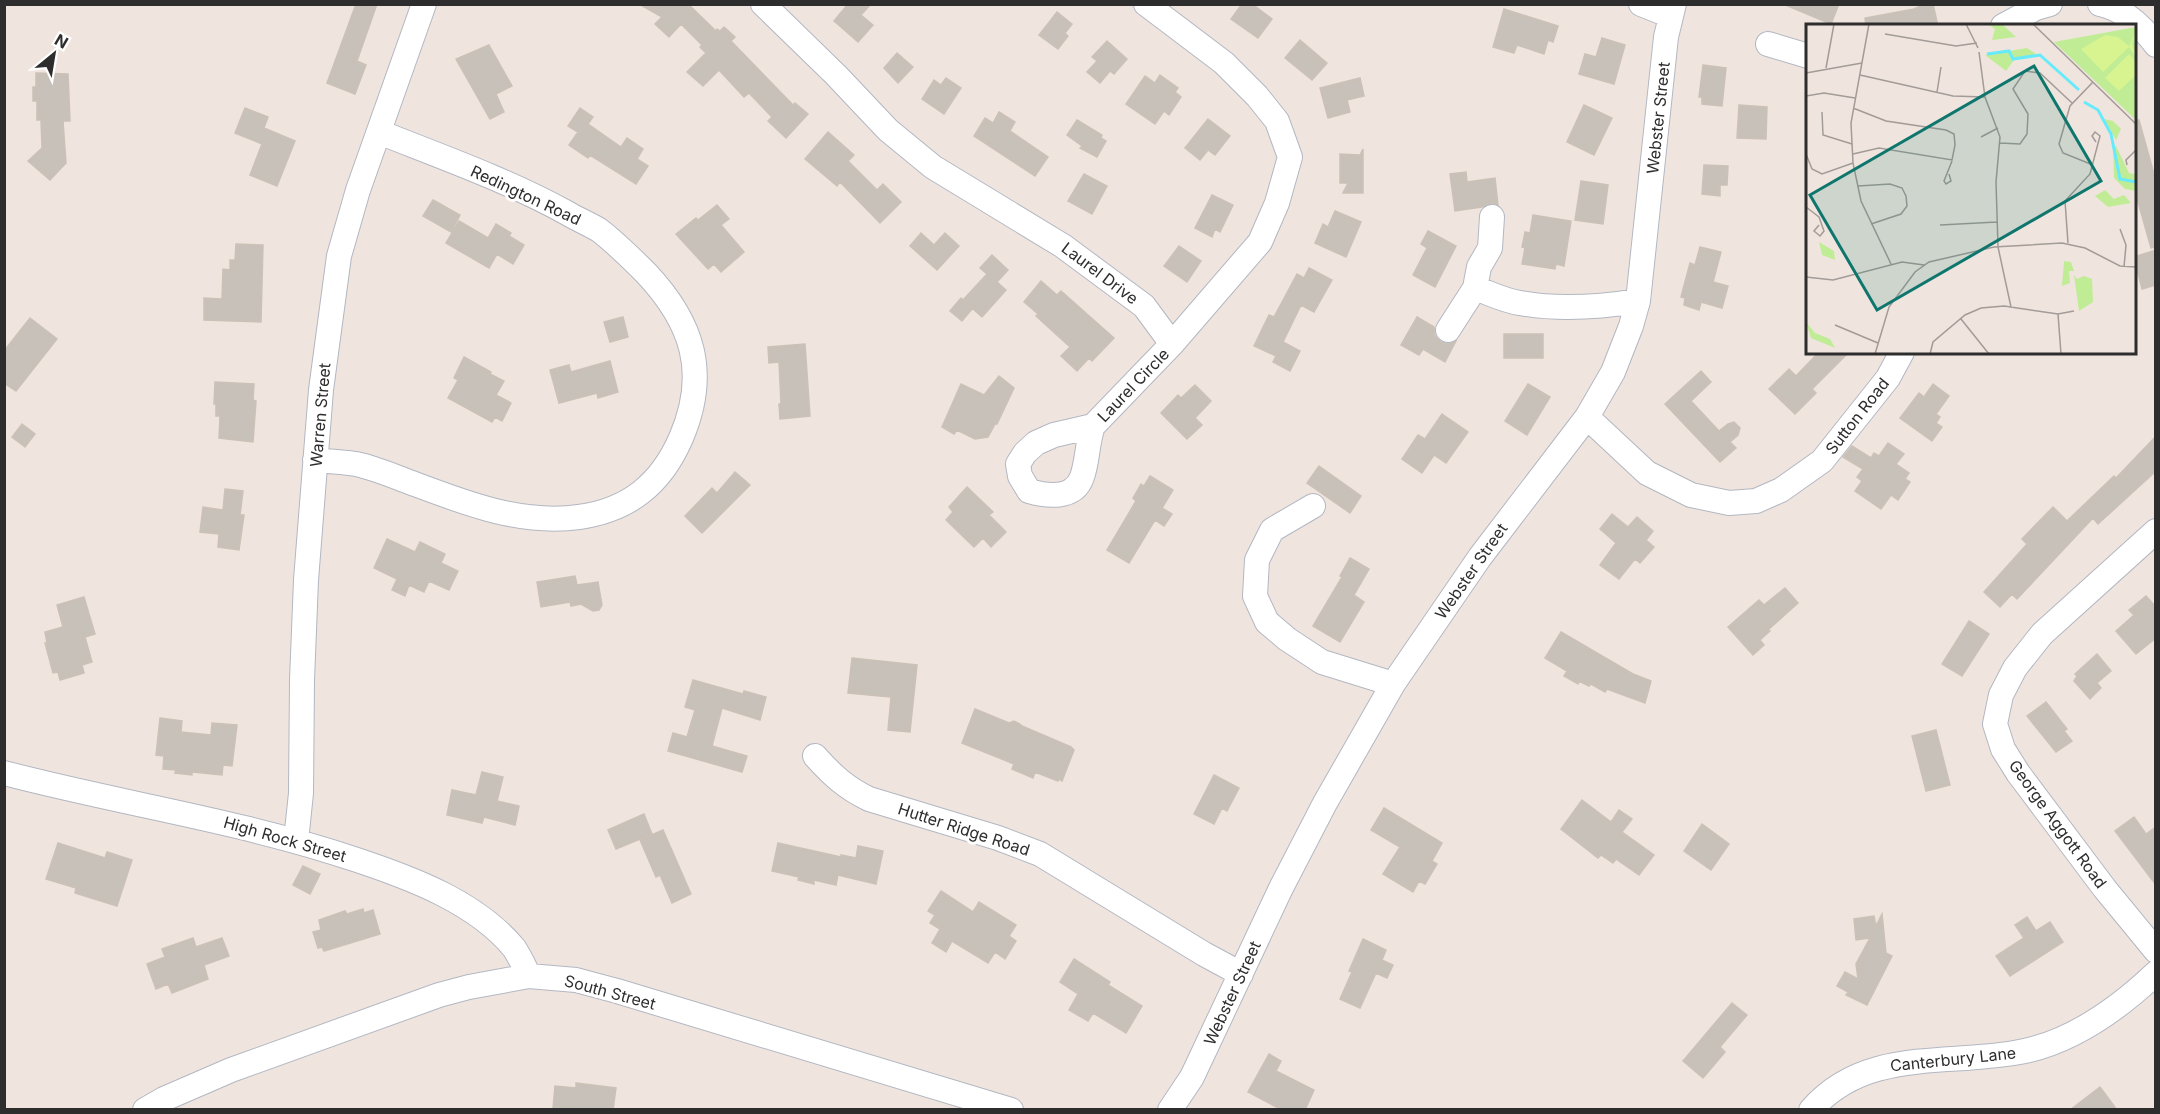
<svg xmlns="http://www.w3.org/2000/svg" width="2160" height="1114" viewBox="0 0 2160 1114" font-family="Inter,sans-serif">
<rect width="100%" height="100%" fill="#f0e5de"/>
<path fill="#c8c1b9" stroke="#ccc1b7" stroke-width="1.5" d="M356 4H377L357 61 366 65 355 94 327 83Z
M639 4H688L716 31 717 29 720 31 724 27 735 37 731 41 793 105 795 103 808 114 786 138 768 121 772 117 749 93 744 97 719 70 703 86 687 72 706 53 700 47 702 45 681 24 669 37 655 24 662 17Z
M848 4H871L861 15 873 25 858 42 834 21Z
M1242 4H1252L1272 19 1258 38 1231 19Z
M1783 4H1839L1831 24Z
M1925 4H1933L1938 26H1866L1865 18 1914 9Z
M1504 9 1558 26 1553 42 1548 40 1544 54 1517 45 1514 53 1493 47Z
M1057 12 1072 24 1065 33 1068 36 1058 49 1039 35Z
M1602 38 1625 45 1614 84 1579 74 1585 54 1596 57Z
M1300 40 1327 63 1312 80 1285 58Z
M1107 41 1127 59 1114 74 1110 71 1100 83 1087 72 1097 61 1092 57Z
M489 45 512 86 496 94 504 112 490 119 456 59Z
M897 53 913 67 898 83 884 68Z
M1703 65 1726 68 1722 106 1702 104V97H1699Z
M36 73 68 74 70 121H63L66 163 50 180 28 161 42 148 41 120H37V101H33V87H36Z
M1160 75 1178 88 1175 92 1181 97 1169 115 1164 111 1155 124 1126 104 1145 76 1155 83Z
M946 78 961 88 944 114 922 99 934 80 941 85Z
M1360 78 1364 96 1347 100 1350 112 1328 118 1320 88Z
M1584 105 1612 118 1594 155 1567 142Z
M1739 105 1767 107 1766 139 1737 138Z
M245 108 268 117 264 128 295 141 277 186 250 175 262 144 235 133Z
M580 108 593 117 588 124 621 147 627 138 643 149 637 159 648 166 636 184 590 155 588 158 569 145 578 132 568 126Z
M999 112 1015 122 1010 131 1048 157 1035 176 974 136 985 118 993 123Z
M1208 119 1230 136 1215 155 1208 150 1200 160 1185 148Z
M1077 120 1102 135 1101 138 1106 141 1097 157 1080 148 1082 146 1067 135Z
M2134 120H2139L2156 181V247L2151 248 2134 188Z
M828 132 854 155 848 161 877 190 883 184 901 202 880 223 840 182 837 186 805 159Z
M1363 149V193H1343L1348 183H1340V154L1360 155Z
M1704 165 1728 166 1727 185H1720V196L1702 194Z
M1466 172 1467 182 1495 178 1498 205 1492 203 1482 207 1455 211 1450 174Z
M1084 174 1107 186 1092 214 1068 201Z
M1581 181 1608 185 1603 224 1575 220Z
M1212 195 1233 205 1220 232 1215 229 1212 237 1195 228Z
M433 200 460 215 451 232 423 216Z
M717 205 729 219 721 225 744 252 721 272 714 264 708 269 676 234 696 218 698 220Z
M1335 211 1361 222 1346 257 1315 243 1323 224 1328 227Z
M1533 215 1571 221 1564 266 1556 264 1555 269 1522 264 1525 248 1522 247 1525 232 1530 233Z
M459 221 488 238 496 224 511 233 509 236 524 245 513 264 497 254 489 268 446 243Z
M1428 231 1456 246 1435 287 1413 275 1427 248 1421 244Z
M921 233 934 245 945 233 959 246 937 270 910 246Z
M236 244 263 245 261 322 204 320V298L222 299 223 269 230 270V260H235Z
M1179 246 1201 261 1187 282 1164 266Z
M1700 247 1721 252 1713 282 1728 286 1722 308 1701 302 1699 310 1684 305 1685 298 1681 297 1690 263 1695 265Z
M2156 250V285L2142 289 2134 257Z
M992 255 1008 270 997 282 1006 290 982 317 963 300 987 274 980 268Z
M1309 268 1332 280 1314 312 1301 305 1283 342 1300 351 1290 371 1273 362 1276 356 1254 346 1269 315 1274 317 1297 274 1304 278Z
M1041 281 1057 295 1061 291 1114 338 1092 361 1089 358 1077 371 1061 356 1070 347 1036 316 1038 314 1024 302Z
M961 298 972 309 962 321 950 311Z
M623 317 628 337 610 342 604 322Z
M1417 317 1434 327 1435 336 1441 342 1448 344 1456 341 1445 362 1423 349 1419 355 1401 345Z
M30 318 57 339 16 391 4 383V351Z
M1504 334H1543V358H1504Z
M805 344 810 416 780 419 779 404H781L779 362 769 363 768 347Z
M1819 352H1849L1812 389 1816 393 1795 414 1769 389 1789 369 1796 376Z
M464 357 491 372 490 374 504 381 496 395 511 403 502 421 495 417 492 422 448 398 458 380 454 378Z
M610 361 618 392 598 398 597 393 559 403 550 370 569 365 571 372Z
M1701 371 1711 382 1691 401 1719 431 1728 424 1734 422 1740 428 1738 435 1730 442 1736 448 1720 462 1665 404Z
M999 376 1014 388 997 424H995L988 437 975 439 957 430 954 434 942 427 961 384 984 395Z
M215 382 254 384 253 400 256 401 253 442 219 438 220 416H216V404H214Z
M1528 384 1550 397 1527 435 1505 421Z
M1933 384 1949 396 1936 414 1940 417 1936 423 1942 427 1932 441 1900 418 1919 393 1924 397Z
M1195 385 1211 401 1195 418 1202 425 1187 439 1161 413 1178 395 1181 398Z
M1442 414 1468 432 1446 463 1434 455 1422 473 1402 459 1418 435 1425 439Z
M22 424 35 434 25 447 12 437Z
M2156 436V471L2098 524 2093 518 2017 599 2012 594 2000 607 1984 592 2027 544 2022 539 2053 507 2067 521 2114 476 2116 478Z
M1888 443 1904 454 1896 464 1909 473 1905 479 1910 482 1898 500 1891 495 1881 509 1855 491 1862 481 1857 477 1863 469 1843 457 1852 446 1871 458 1874 453 1879 456Z
M1319 466 1361 496 1350 513 1307 483Z
M735 472 750 485 702 533 685 516 712 488 717 493Z
M1150 476 1173 490 1162 508 1172 514 1164 526 1155 520 1129 563 1107 550 1136 501 1133 498 1141 484 1144 486Z
M967 487 993 512 989 515 1006 532 991 547 983 538 974 547 946 520 953 512 949 507Z
M225 489 243 491 240 515H244L239 550 218 547 219 534 200 532 203 507 223 510Z
M1612 514 1628 527 1637 517 1653 531 1646 540 1654 547 1640 563 1635 559 1619 579 1600 565 1616 543 1600 529Z
M387 539 415 552 420 542 445 554 441 563 458 571 449 590 429 581 424 592 409 585 405 596 392 590 397 579 374 568Z
M1350 558 1369 569 1354 595 1364 602 1340 642 1313 626 1342 577 1340 576Z
M575 576 577 585 598 582 602 605 599 610 593 611 581 604 571 606 570 602 541 607 537 582Z
M1785 588 1798 603 1768 630 1770 631 1760 640 1764 645 1753 655 1728 627 1759 600 1764 605Z
M2146 596 2156 607V638L2136 654 2116 631 2134 615 2129 610Z
M84 597 95 634 85 637 92 662 82 665 84 673 60 680 58 672 53 673 45 643H47L45 632 63 627 57 605Z
M1969 621 1989 634 1962 676 1942 664Z
M1561 632 1633 674 1651 681 1645 703 1607 689 1605 692 1591 684 1589 686 1579 681 1578 684 1564 676 1567 671 1545 658Z
M2097 654 2111 671 2097 683 2101 688 2090 699 2074 681 2077 676 2075 674Z
M852 658 917 665 910 732 888 730 891 697 848 693Z
M693 680 743 694 744 691 766 697 760 720 722 708 712 746 747 756 742 772 668 751 673 733 687 737 695 710 685 707Z
M2046 702 2067 729 2064 731 2072 741 2056 752 2027 716Z
M975 709 1009 723 1014 721 1020 724 1022 726 1071 747 1074 750 1062 781 1059 779 1058 781 1035 772 1033 778 1012 769 1014 764 962 743Z
M160 718 182 721 181 732 211 735 212 723 237 725 232 766 223 765 222 775 192 772V775L175 773 176 770 163 769 164 756 156 755Z
M1936 730 1950 785 1926 791 1912 736Z
M482 772 503 777 497 801 519 806 515 825 484 817 482 823 447 815 452 790 476 795Z
M1214 775 1239 788 1227 811 1222 808 1214 824 1194 814Z
M1582 800 1611 822 1619 810 1632 819 1622 832 1654 855 1639 875 1616 859 1613 863 1601 855 1598 858 1561 829Z
M1384 808 1442 843 1432 861 1437 864 1425 884 1419 881 1413 892 1383 874 1400 847 1371 830Z
M644 814 652 834 616 849 608 830Z
M2134 817 2146 834 2156 827V885L2115 831Z
M1702 824 1729 844 1711 870 1684 851Z
M663 830 691 894 672 903 660 875 656 877 640 840Z
M58 843 105 858 107 852 132 860 117 906 75 893 76 888 46 879Z
M778 843 841 857V855L856 858 858 846 883 851 876 884 838 875 836 885 814 880V884L798 880 799 877 772 871Z
M303 866 320 874 310 894 293 885Z
M941 891 973 912 979 902 1016 925 1009 936 1016 941 1005 959 995 952 988 963 952 941 946 952 932 943 940 929 930 923 935 915 928 911Z
M363 909 364 913 373 910 380 934 324 951 322 947 318 948 313 932 321 930 319 920 345 911 347 914Z
M1882 914 1886 953 1892 956 1867 1005 1846 995 1848 992 1837 986 1845 972 1858 979 1856 964 1870 938 1856 940 1854 919 1874 916 1876 926Z
M2027 917 2036 931 2050 922 2063 942 2010 976 1996 956 2024 938 2015 925Z
M193 938 196 947 222 938 229 956 204 965 208 979 172 993 168 984 156 989 147 964 165 957 162 949Z
M1363 939 1386 950 1382 960 1393 965 1387 978 1376 973 1360 1008 1340 999 1352 972 1349 971Z
M1074 959 1110 982 1108 985 1142 1006 1126 1033 1093 1013 1088 1021 1069 1010 1078 994 1060 982Z
M1732 1003 1747 1015 1720 1047 1725 1052 1703 1078 1683 1061Z
M1269 1054 1281 1061 1276 1071 1314 1090 1305 1110H1282L1248 1092Z
M576 1083 616 1088 613 1110 553 1108 555 1086 576 1088Z
M2100 1087 2117 1110H2070Z"/>
<g fill="none" stroke-linecap="round" stroke-linejoin="round">
<g stroke="#b2b7c2" stroke-width="26">
<path id="minor" d="M763 4 836 75 888 130 933 167 1063 246 1144 306 1172 344 1260 242 1277 203 1290 157 1277 121 1257 96 1224 63 1146 4
M1641 4 1671 16
M2100 4C2123 9 2142 26 2156 45
M2003 26 2036 8 2050 4
M1768 44 1808 56
M1475 288C1489 293 1505 301 1520 303 1558 310 1600 307 1638 301
M1448 330 1475 288 1479 267 1490 248 1492 217
M1587 417 1647 473 1691 495 1729 503 1756 501 1781 490 1822 461 1888 378 1902 352
M1093 426C1087 442 1088 460 1082 477 1074 500 1046 496 1029 491L1020 476 1018 464 1025 453 1036 443 1054 435 1093 426 1172 344
M315 460C328 461 343 462 356 464 375 468 393 476 412 483 465 503 521 525 579 517 629 510 661 484 681 438 709 373 693 323 646 273 631 258 616 243 599 230 589 224 577 219 567 213 507 180 442 157 379 132
M1313 506 1272 530 1257 560 1255 596 1267 622 1287 639 1322 662 1393 684
M2156 531 2042 634 2015 668 2001 695 1995 724 2003 749 2018 773 2105 889 2156 951
M815 756C832 775 846 788 869 799L998 838 1040 854 1204 954 1241 974
M4 773C122 804 242 821 357 860 411 878 476 902 514 948 520 957 524 966 529 976
M296 841 301 793 302 680 306 580 321 390 339 256 358 190 424 4
M145 1110 164 1099 231 1070 439 995 469 987 529 976 576 980 617 991 1011 1110
M1170 1110 1192 1077 1281 888 1325 803 1393 684 1480 557 1587 417 1613 372 1631 326 1638 301 1666 37 1674 4
M1811 1110C1864 1049 1943 1065 2014 1053 2068 1045 2117 1010 2156 973"/>
</g>
<use href="#minor" stroke="#fff" stroke-width="24"/>
</g>
<g text-anchor="middle" dominant-baseline="central" stroke-width="6" stroke-linejoin="round" paint-order="stroke">
<g font-size="16" fill="#2d2d2d" stroke="#fff">
<text transform="translate(1658 118) rotate(-84)">Webster Street</text>
<text transform="translate(526 195) rotate(25)">Redington Road</text>
<text transform="translate(1100 273) rotate(37)">Laurel Drive</text>
<text transform="translate(1133 385) rotate(-46)">Laurel Circle</text>
<text transform="translate(320 415) rotate(-85)">Warren Street</text>
<text transform="translate(1857 416) rotate(-52)">Sutton Road</text>
<text transform="translate(1471 571) rotate(-55)">Webster Street</text>
<text transform="translate(2058 824) rotate(54)">George Aggott Road</text>
<text transform="translate(964 829) rotate(18)">Hutter Ridge Road</text>
<text transform="translate(285 839) rotate(16)">High Rock Street</text>
<text transform="translate(610 992) rotate(15)">South Street</text>
<text transform="translate(1232 993) rotate(-65)">Webster Street</text>
<text transform="translate(1953 1059) rotate(-6)">Canterbury Lane</text>
</g>
</g>
<g transform="translate(1806 24)">
<rect width="330" height="330" fill="#f0e5de"/>
<path d="M182 0H196L210 13 186 16 189 5ZM330 3V96L248 18ZM221 24 232 31 208 36 200 47 179 31ZM298 95 307 97 315 105 310 116ZM310 122 323 149 330 150V167L319 165 308 154 307 123ZM299 166 308 175 318 171 325 179 302 183 289 172ZM13 218 28 227 29 236 16 231ZM258 237 265 238 268 247H263L264 259 256 262ZM268 251 271 255 278 252 286 255 287 278 273 287ZM0 298 9 309 24 315 29 324 5 314Z" fill="#bfec95"/>
<path d="M330 7 326 20 330 33 323 23 297 48 275 25 299 11 312 13 323 22ZM323 30 330 38V51L313 67 299 54Z" fill="#d8f490"/>
<path fill="none" stroke="#66eafc" stroke-width="3" d="M181 30 203 27 207 35 234 31 273 66M278 78 292 86 305 110 314 155 330 158"/>
<path fill="none" stroke="#a29b97" stroke-width="1.5" d="M63 0 45 99 47 139 55 177 85 240M160 0 172 24M227 0 330 100M79 10 150 22 171 19M173 28 179 73 194 113 190 158 192 223 205 283M20 44 28 0M0 49 56 39M54 51 147 72 179 73M131 68 135 43M0 72 18 69 49 74M16 88 17 111 46 120M175 113 192 104M194 119 214 120 221 110 222 90 207 65 219 47 234 49 266 79M0 130 6 145 16 150 47 139M47 130 73 124 146 136 149 121 148 110 140 106 80 97 47 84M287 141 257 129 253 120 264 82 287 58M321 141 320 136 330 126M143 150 145 157 140 160 138 157 146 137M52 162 84 160 96 164 100 172 101 182 95 190 65 200M0 183 13 193 18 207 14 212 8 207 13 201M134 201 191 198M314 205 320 221 318 243M262 219 259 177 284 150 294 112 289 108 286 112 290 118M0 253 27 256 96 238 118 241M252 290 255 330M155 295 183 330M29 301 72 319M69 330 83 283 109 248 123 238 188 223 256 219 279 224 314 242 330 243M124 330 127 318 159 291 175 284 198 282 252 290 268 287"/>
<path fill="#0f766e" fill-opacity="0.15" stroke="#0f766e" stroke-width="3" d="M228 42 295 157 71 286 4 171Z"/>
<rect width="330" height="330" fill="none" stroke="#2d2d2d" stroke-width="3"/>
</g>
<rect width="2160" height="1114" fill="none" stroke="#2d2d2d" stroke-width="12"/>
<g transform="translate(54 54) rotate(30)" stroke="#ffffff" stroke-width="4.5" paint-order="stroke">
<path d="M0-4.5L10 22L0 15L-10 22Z" fill="#2d2d2d"/>
<text y="-9" font-size="16" font-weight="bold" text-anchor="middle" fill="#2d2d2d">N</text>
</g>
</svg>
